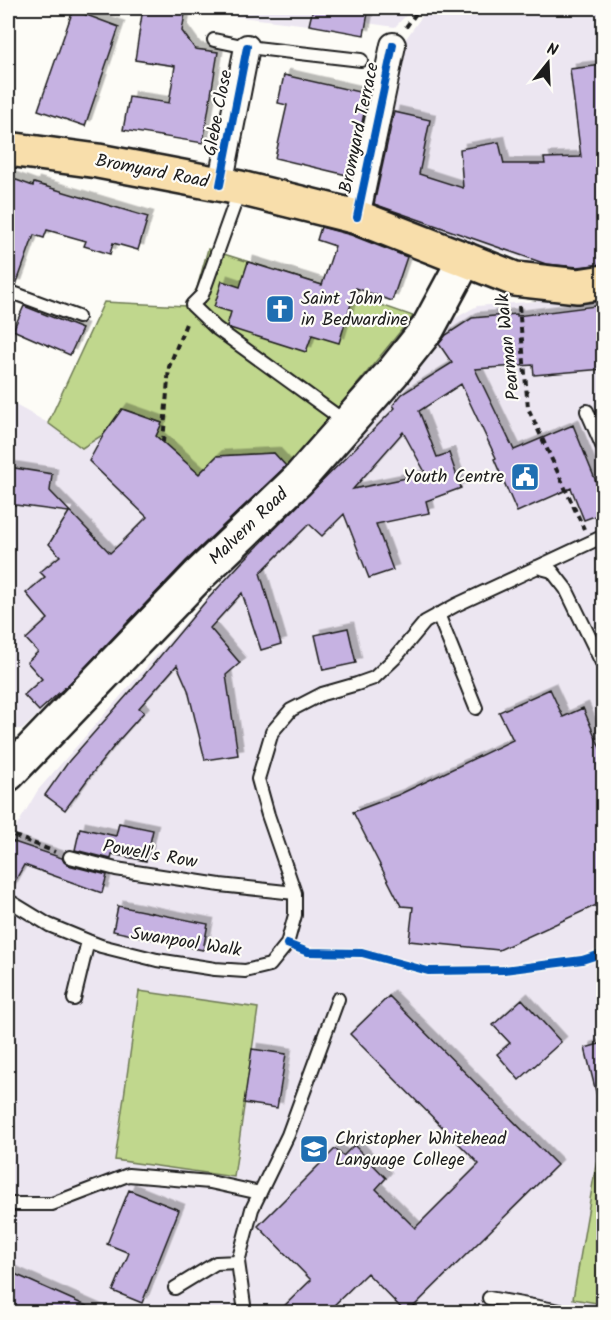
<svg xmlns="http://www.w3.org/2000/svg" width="611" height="1320" viewBox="0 0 611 1320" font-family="Kalam,sans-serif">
<defs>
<filter id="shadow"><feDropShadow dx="5.5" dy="-5.5" stdDeviation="0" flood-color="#0004"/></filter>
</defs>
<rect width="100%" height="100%" fill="#fdfcf7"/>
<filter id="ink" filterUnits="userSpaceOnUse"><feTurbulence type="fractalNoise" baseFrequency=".0167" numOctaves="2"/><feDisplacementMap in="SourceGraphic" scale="12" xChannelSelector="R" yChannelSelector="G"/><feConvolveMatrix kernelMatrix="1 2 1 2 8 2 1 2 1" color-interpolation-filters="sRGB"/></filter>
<g filter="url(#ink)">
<path fill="#ece6f1" d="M233 8H413L395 27 367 23 364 35 309 25 232 16Z
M428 8H603V270L568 275 465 239 371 210 385 146 391 86 397 51Z
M603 296V1312H8V841L38 790 397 382 443 325 477 306Z
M8 401 48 423 82 448 122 409 162 423 217 456 274 453 288 469 23 729H8Z"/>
<path fill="#c0d78d" stroke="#6e7a54" stroke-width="1.5" d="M208 249 344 292 413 316 288 469 274 453 217 456 199 474 156 436 162 423 123 409 104 434 82 448 48 423 104 302 186 306 197 288Z
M139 991 258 1008 234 1177 115 1160Z
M601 1136H604L603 1304 573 1299Z"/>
<path fill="#c6b2e2" stroke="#1c1c1c" stroke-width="1.5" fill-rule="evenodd" filter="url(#shadow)" d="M143 8H186L182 31 195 49 218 52 203 143 123 130 129 97 169 103 175 66 135 60Z
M313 8H369L364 35 309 25Z
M73 10 119 27 85 126 38 110Z
M603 65V264L578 267 546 264 374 204 394 112 430 120 419 174 463 188 460 149 499 142 504 164H545L544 158 581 157 570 69Z
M284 75 368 94 351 176 275 158 287 105 278 103Z
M8 177 33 186 34 183 148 217 138 250 113 243 110 254 84 246 86 241 47 230 44 238 34 235 16 285 8 283Z
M321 227 351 235 407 257 392 301 356 288 339 343 312 335 306 352 230 328 227 326 231 312 214 307 222 281 240 287 248 262 322 285 335 246 317 240Z
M603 305V369L534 375 533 365 475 369 514 450 573 425 603 499V513L584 520 571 488 517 512 494 459 496 458 461 384 419 411 437 457 449 453 461 488 426 501 429 513 376 524 393 570 369 578 344 514 322 536 309 524 260 573 281 644 261 650 242 593 210 628 240 663 226 675 238 755 205 760 188 690 177 665 139 708 144 712 119 740 90 776 65 810 45 795 69 761 136 685 206 601 243 561 395 408 393 405 402 394 452 363 439 344 446 335 472 318 517 314V316ZM403 432 426 474 353 489Z
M24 306 82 329 70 355 13 330Z
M122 409 162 423 156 436 199 474 217 456 274 453 286 466 186 561 70 683 39 711 24 695 42 679 27 662 38 652 26 639 48 619 26 593 45 577 40 572 60 556 49 544 69 512 8 504V467L52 474 50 491 110 553 123 541 147 517 89 461 104 434Z
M348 628 356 663 323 670 315 635Z
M550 689 563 717 583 708 603 755V902L499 950 409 941 413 907 401 906 353 812 398 795 513 740 499 712Z
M119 823 153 830 146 861 112 854 111 859 75 850 80 828 116 836Z
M8 840 62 858 64 862 68 865 107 875 102 893 24 865 9 892H8Z
M118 906 208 924 203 950 113 931Z
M389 996 557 1165 408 1312H405L367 1273 327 1312H278L311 1280 258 1226 335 1149 343 1156 354 1145 386 1178 376 1189 415 1228 479 1164 350 1034Z
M522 999 561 1042 519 1080 497 1054 510 1043 493 1025Z
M603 1043V1096H597L585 1048Z
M252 1049 286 1054 277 1108 244 1103Z
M129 1190 179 1210 142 1303 113 1291 129 1253 107 1244Z
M8 1271 100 1312H8Z"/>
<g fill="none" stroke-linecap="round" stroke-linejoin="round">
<g stroke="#1c1c1c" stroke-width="16">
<path id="service" d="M214 40 247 47 361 60
M240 189 202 295 192 305 216 328 347 423
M8 291 78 317
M587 411 604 450
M537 567 552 571 566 589 604 667
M438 614 476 708
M70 857 116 869 220 885 295 893
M8 900 49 925 88 941 101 946 157 960 215 969 245 971 270 965 287 944 295 915V893L268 815 258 779 272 732 291 710 322 694 357 684 374 678 395 658 425 622 456 605 604 536
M74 999 88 941
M8 1204H52L128 1175 210 1182 260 1193
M175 1288 216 1263 238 1262
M489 1298 566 1312
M245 1312 238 1262 252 1209 288 1135 338 999"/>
</g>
<g stroke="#1c1c1c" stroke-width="28">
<path id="minor" d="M220 185 247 47
M357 217 393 45"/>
</g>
<g stroke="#1c1c1c" stroke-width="38">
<path id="secondary" d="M8 774 199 575 298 480 393 372 428 328 465 259"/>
</g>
<g stroke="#1c1c1c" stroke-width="38">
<path id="primary" d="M8 149 98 161 240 188 357 217 515 279 578 286 604 282"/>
</g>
<path stroke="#1c1c1c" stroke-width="4" stroke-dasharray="6 4.5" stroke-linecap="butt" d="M406 27 420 8
M519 306 528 408 584 529
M163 442 169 367 187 321
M8 827 15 836 55 852"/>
<use href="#service" stroke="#fdfcf7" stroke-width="12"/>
<use href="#minor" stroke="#fdfcf7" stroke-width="24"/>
<use href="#secondary" stroke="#fdfcf7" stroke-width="33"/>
<use href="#primary" stroke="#f8deab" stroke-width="33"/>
<g stroke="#fdfcf7" stroke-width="11">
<path id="cycleway" d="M220 185 247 47
M357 217 393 45
M287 944 308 952 362 953 428 971 504 970 582 960 604 953"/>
</g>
<use href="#cycleway" stroke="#0057b8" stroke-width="8"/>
</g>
</g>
<defs>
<g id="church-square" transform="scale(1.5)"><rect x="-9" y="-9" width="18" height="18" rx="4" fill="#1f6fb2" stroke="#fdfcf7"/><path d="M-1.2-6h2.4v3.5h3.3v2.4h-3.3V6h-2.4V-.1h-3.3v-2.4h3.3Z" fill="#fff"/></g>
<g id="civic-square" transform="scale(1.5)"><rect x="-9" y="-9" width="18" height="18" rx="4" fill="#1f6fb2" stroke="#fdfcf7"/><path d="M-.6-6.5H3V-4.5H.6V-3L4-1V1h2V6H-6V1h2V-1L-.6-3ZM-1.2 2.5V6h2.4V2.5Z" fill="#fff"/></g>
<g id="school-square" transform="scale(1.5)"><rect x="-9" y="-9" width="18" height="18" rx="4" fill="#1f6fb2" stroke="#fdfcf7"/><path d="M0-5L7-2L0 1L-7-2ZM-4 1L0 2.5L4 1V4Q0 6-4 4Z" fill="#fff"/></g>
</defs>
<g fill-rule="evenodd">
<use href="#church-square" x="280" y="309"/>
<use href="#civic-square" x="525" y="477"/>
<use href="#school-square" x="314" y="1149"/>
</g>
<g text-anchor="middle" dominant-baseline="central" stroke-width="4.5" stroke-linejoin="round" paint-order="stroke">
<g font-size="18" fill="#1c1c1c" stroke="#fdfcf7">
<text transform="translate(219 113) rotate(-79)">Glebe Close</text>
<text transform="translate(360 128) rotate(-78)">Bromyard Terrace</text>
<text transform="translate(152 172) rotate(11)">Bromyard Road</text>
<text transform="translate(509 347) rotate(-96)">Pearman Walk</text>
<text transform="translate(249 527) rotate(-44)">Malvern Road</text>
<text transform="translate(150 855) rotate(10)">Powell's Row</text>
<text transform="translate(186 943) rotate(9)">Swanpool Walk</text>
</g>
<g font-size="18" fill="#1c1c1c" stroke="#fdfcf7" text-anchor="start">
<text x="301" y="299">Saint John<tspan x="301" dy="21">in Bedwardine</tspan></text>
<text x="504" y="477" text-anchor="end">Youth Centre</text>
<text x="335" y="1139">Christopher Whitehead<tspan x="335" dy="21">Language College</tspan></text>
</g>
</g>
<rect width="611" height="1320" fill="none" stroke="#fdfcf7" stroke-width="30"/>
<rect x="15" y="15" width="581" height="1290" fill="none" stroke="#1c1c1c" stroke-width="2" filter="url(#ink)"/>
<g transform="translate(548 63) rotate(18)" stroke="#fdfcf7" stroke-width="4.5" paint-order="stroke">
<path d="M0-4.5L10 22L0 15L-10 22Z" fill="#1c1c1c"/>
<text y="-9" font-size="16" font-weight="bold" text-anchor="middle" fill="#1c1c1c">N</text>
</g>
</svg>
